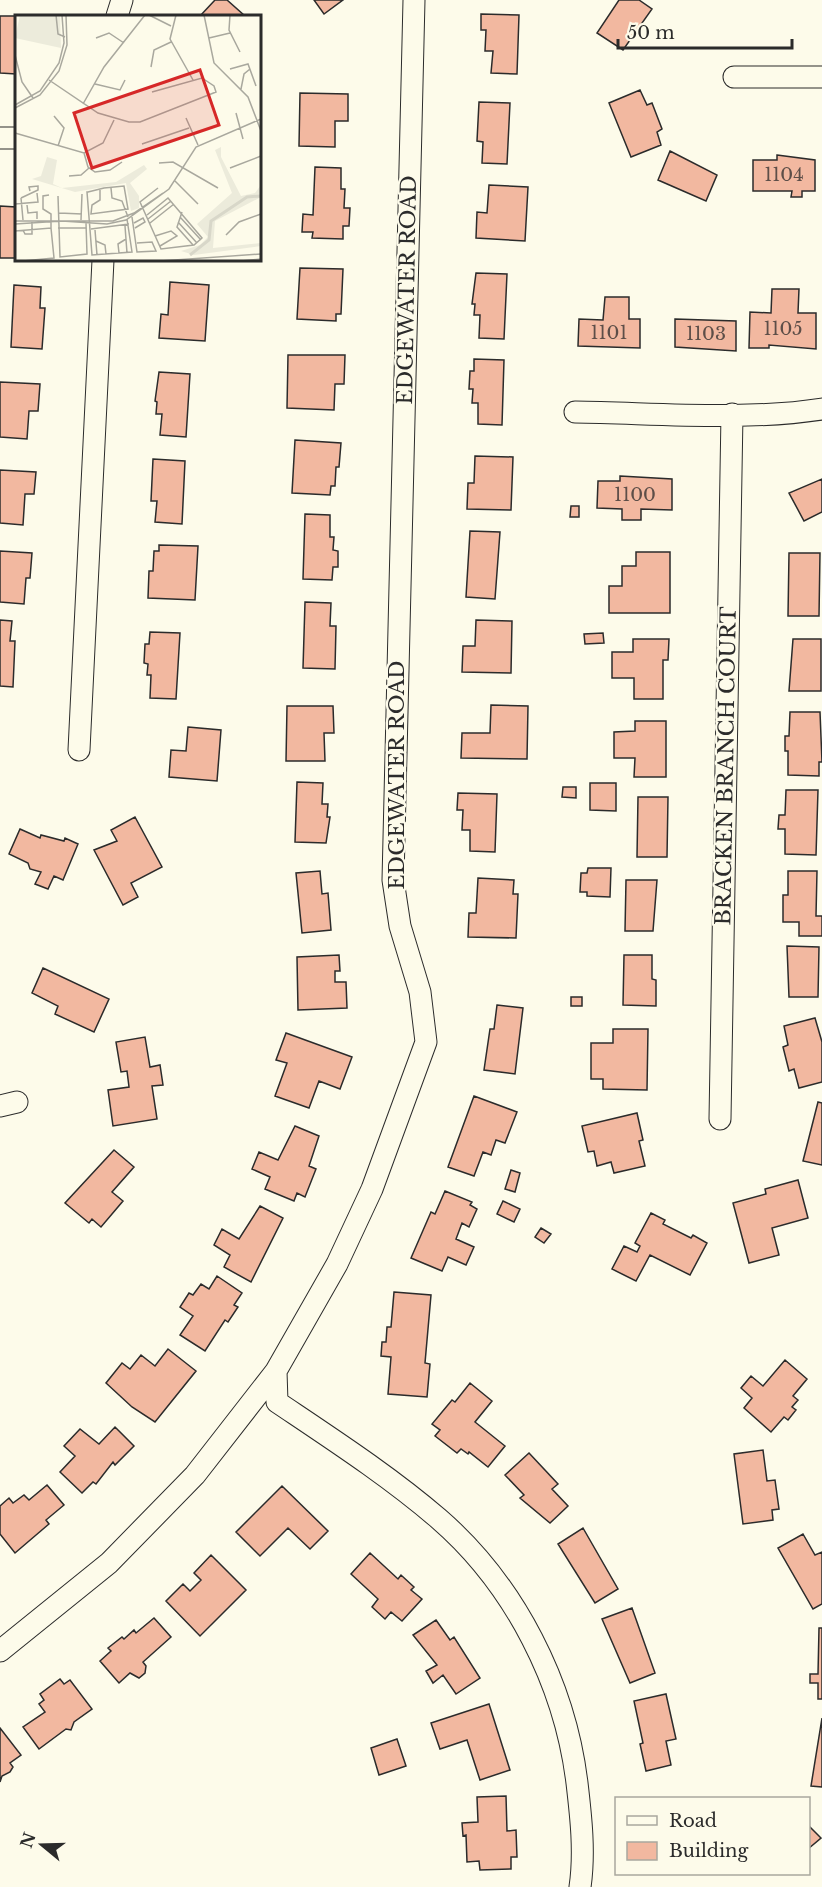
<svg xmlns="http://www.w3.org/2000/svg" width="822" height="1887" viewBox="0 0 822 1887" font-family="'Libre Baskerville',serif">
<rect width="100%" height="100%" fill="#fdfbea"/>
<path fill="#f2b8a0" stroke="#2b2b2b" stroke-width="1.5" d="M215 0H227L245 16H200Z
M314 0H343L324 14Z
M619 0H639L652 9 623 50 597 33Z
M481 14 519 15 517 74 491 73 493 51H485L486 30H481Z
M0 16H21H16V74L0 73Z
M640 90 647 105 652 103 662 129 657 132 661 145 631 157 609 103Z
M300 93 348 94V121H335V147L299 146Z
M479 102 510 103 507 164 482 163 483 142 477 141Z
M670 151 717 175 706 201 658 180Z
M777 155 815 160V191H802V197H791L792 191H753V160H777Z
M315 167 341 168V189H345L344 208H350L349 226H343V239L312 238 313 232H302L303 214 313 215Z
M489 185 528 187 525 241 476 238 477 212 487 213Z
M0 206 16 207V258H0Z
M300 268 343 269 341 314H336V321L297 319Z
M476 273 507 274 504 339 479 338 480 315H474L475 304H472Z
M170 282 209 285 205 341 159 338 161 314 168 315Z
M14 285 41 287 40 308H45L42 349 11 347Z
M772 289H799L798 313H816V349L769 345V348H749L750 312 771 313Z
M605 297H629V319H640V348L578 346 579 319 603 320Z
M675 319 736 321V351L675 347Z
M288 355H345L344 384H335L334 410 287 408Z
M474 359 504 360 502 425 478 424V403H472L473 389H469L470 371H474Z
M159 372 190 374 186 437 160 435 162 414H156L157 402 155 401Z
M0 382 40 384 38 411H29L27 439 0 437Z
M295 440 341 443 339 467H336L335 486H331L330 495 292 493Z
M475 456 513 457 511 510 467 509 468 483H474Z
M153 459 185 461 182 524 155 522 157 501H151Z
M0 470 36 472 34 494H25L23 525 0 523Z
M620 476 672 479V510L641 509V520H622V509L597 508 598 481H620Z
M822 479V512L804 521 789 493Z
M571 506H579V517H570Z
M305 514 330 515V537H334L333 550 338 551V567H333L332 580 303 579Z
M470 531 500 532 495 599 466 597Z
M159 545 198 546 195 600 148 598 149 571H153L154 551H159Z
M0 551 32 553 30 578H26L24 604 0 602Z
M636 552H670V613H609V586H622V566H636Z
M789 553H820L819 616H788Z
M305 602 331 603 330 626H336L335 669 303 668Z
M0 620 12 621 10 641H15L13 687 0 686Z
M476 620 512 621 511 673 462 672 463 646H475Z
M150 632 180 633 176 699 150 698 151 675H147L148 664 144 663 145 644H149Z
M603 633 604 643 585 644 584 634Z
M633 639H669L668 660H663V699H634V678H612V652H633Z
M793 639H821V691H789Z
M491 705 528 706 527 759 461 758 462 733H490Z
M287 706H333L334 733H324L325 761H286Z
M790 712H820L822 762H819V776L788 775V751H785V736H789Z
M635 721H666V777H634L635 758H614V732L635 731Z
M188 727 221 730 217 781 169 777 171 750 186 751Z
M297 782 323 783 322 804H328L327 817H330L326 843 295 842Z
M590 783H616V811L590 810Z
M563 787H576V798L562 797Z
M786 790H818L816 855 785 854V829H778L779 815H785Z
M458 793 497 794 495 852 470 851V830H462L463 810H457Z
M638 797H668L667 857H637Z
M135 817 162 867 131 883 138 897 123 905 94 850 117 841 111 830Z
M20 829 40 838 41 835 64 841 65 838 78 844 63 880 54 876 48 889 35 884 41 872 30 869 28 863 9 854Z
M588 868H611L610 897 587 896V892H580L581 873H587Z
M320 871 322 894 328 893 331 930 302 933 296 873Z
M788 871H817L816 916H822V936H799V922H783V895H788Z
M478 878 514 880 513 894H518L516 938 468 937 469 913H476Z
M626 880H657L653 931H625Z
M787 946 819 947 818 997H789Z
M339 955 340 971H335V982H346L347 1008 298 1010 297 957Z
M624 955H652V979L656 980V1006L623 1005Z
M43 968 109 999 94 1032 55 1014 58 1006 32 993Z
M571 997H582V1006H571Z
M497 1005 523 1008 515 1074 484 1070 490 1029H494Z
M815 1018 822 1042V1082L799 1088 794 1069 789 1071 783 1047 788 1045 784 1026Z
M613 1029H648L647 1090 603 1089V1079H591V1043H613Z
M286 1033 352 1057 340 1089 319 1081 309 1108 275 1096 287 1063 276 1060Z
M145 1037 150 1067 160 1065 163 1085 152 1086 157 1119 113 1126 108 1090 129 1087 127 1071 121 1072 116 1042Z
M474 1096 517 1112 505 1143 496 1140 491 1155 483 1152 474 1176 448 1167Z
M818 1102 822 1103V1165L803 1161Z
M637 1113 643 1140 639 1141 645 1166 614 1173 611 1162 597 1166 594 1151 588 1152 582 1126Z
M295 1126 319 1136 309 1166 316 1169 305 1197 297 1193 294 1201 265 1189 270 1177 252 1169 259 1152 278 1160Z
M114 1150 134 1167 112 1192 123 1201 101 1227 92 1219 89 1223 65 1203Z
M511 1170 520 1173 515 1192 505 1189Z
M798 1180 808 1218 772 1228 779 1255 749 1263 733 1203 766 1194 765 1189Z
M445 1191 472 1202 470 1205 477 1209 469 1227 462 1223 456 1239 474 1247 466 1265 448 1257 442 1271 411 1258 431 1212 435 1214Z
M503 1201 520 1209 514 1222 497 1214Z
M260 1206 283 1218 251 1282 224 1267 230 1255 214 1245 222 1229 239 1239Z
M651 1213 665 1220 663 1224 691 1238 693 1235 707 1243 690 1275 650 1255 636 1281 612 1269 624 1246 637 1252 640 1246 635 1243Z
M541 1228 551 1234 544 1243 535 1237Z
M217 1276 242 1293 234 1305 238 1307 228 1322 225 1320 205 1351 180 1335 193 1316 180 1307 189 1293 193 1295 201 1284 209 1289Z
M394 1292 431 1295 425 1363 430 1364 427 1397 388 1394 391 1357 381 1356 382 1342H386L387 1327H391Z
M168 1349 196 1371 155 1422 132 1407 106 1383 122 1363 130 1369 141 1355 155 1366Z
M785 1360 807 1379 793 1396 798 1400 792 1407 796 1410 788 1420 784 1417 771 1432 744 1408 752 1398 741 1388 751 1376 763 1386Z
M470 1383 492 1401 475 1422 505 1446 488 1467 469 1452 468 1454 461 1449 457 1453 435 1436 440 1430 432 1424 452 1400 455 1402Z
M115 1427 134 1446 115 1465 113 1462 96 1484 93 1482 82 1493 60 1472 75 1456 64 1446 80 1429 99 1444Z
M763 1450 767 1481 775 1480 779 1509 772 1510 773 1520 743 1524 734 1454Z
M529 1453 558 1484 552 1489 568 1506 550 1523 520 1498 524 1495 505 1475Z
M47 1485 64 1505 46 1520 49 1524 15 1553 0 1534V1506L9 1498 13 1503 24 1495 29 1500Z
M282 1486 328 1531 310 1549 288 1528 260 1556 236 1532Z
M583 1528 618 1589 595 1603 558 1544Z
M803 1534 815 1555 822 1552V1604L813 1609 778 1548Z
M370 1553 398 1579 401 1575 414 1587 411 1590 422 1599 402 1621 391 1612 385 1619 372 1607 378 1599 351 1574Z
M211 1555 246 1590 200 1636 166 1601 183 1584 190 1591 201 1580 194 1573Z
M632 1608 655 1673 630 1683 602 1619Z
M154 1618 171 1637 143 1662 146 1666 145 1673 139 1678 130 1673 119 1683 100 1661 111 1651 108 1648 122 1637 124 1639 134 1630 136 1633Z
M436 1620 450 1640 454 1637 480 1678 456 1694 443 1675 433 1683 426 1671 437 1665 413 1635Z
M819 1628H822V1699H818V1683H810V1674H818Z
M60 1679 64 1684 70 1680 92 1709 74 1722 71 1730 66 1729 39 1749 23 1727 45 1712 39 1704 44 1700 40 1694Z
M666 1694 676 1739 666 1741 671 1765 646 1771 640 1744 643 1743 634 1701Z
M489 1704 510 1770 480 1780 467 1740 440 1749 431 1723Z
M822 1718V1787L811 1786Z
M0 1728 21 1755 10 1763 13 1767 10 1772 2 1776 0 1782Z
M397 1739 406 1766 379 1775 371 1748Z
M506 1796 507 1831 516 1830 517 1857H511V1869L480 1870 479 1861 467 1862 466 1835 463 1836 462 1823 478 1822 477 1797Z
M808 1825 821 1838 808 1849Z"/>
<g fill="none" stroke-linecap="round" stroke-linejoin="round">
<g stroke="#2b2b2b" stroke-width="23">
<path id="street" d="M117 16 122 0
M734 77H822
M0 138H16
M575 412C654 413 745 421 822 409
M79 750 103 260
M0 1106 17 1102
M720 1119 732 414
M276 1371 277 1402C332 1439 389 1476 439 1519 515 1585 565 1684 577 1783 581 1817 585 1853 580 1887
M0 1651 109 1563 195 1475 276 1371 337 1264 372 1189 426 1042 420 992 400 926 393 880 414 0"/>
</g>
<use href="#street" stroke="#fdfbea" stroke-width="21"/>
</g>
<g text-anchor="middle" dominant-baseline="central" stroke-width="4.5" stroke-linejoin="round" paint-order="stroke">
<g font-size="18" fill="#5d4e48">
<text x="784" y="175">1104</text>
<text x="783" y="329">1105</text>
<text x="609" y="333">1101</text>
<text x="706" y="334">1103</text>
<text x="635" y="495">1100</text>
</g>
<g font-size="21" fill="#2b2b2b" stroke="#fdfbea">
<text transform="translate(407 290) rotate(-89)">EDGEWATER ROAD</text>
<text transform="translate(726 766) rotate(-89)">BRACKEN BRANCH COURT</text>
<text transform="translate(397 775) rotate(-90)">EDGEWATER ROAD</text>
</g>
</g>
<g transform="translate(15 15)">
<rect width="246" height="246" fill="#fdfbea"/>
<path d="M5 0H45L46 33 0 23ZM206 132V142L226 181 240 178 246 170V182L200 206 198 233 246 228V231L179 240 166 236 185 230 193 222 182 209 217 178 200 135ZM32 142 42 145 38 169 47 173 101 167 129 150 132 154 115 168 124 181V193L116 196 111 168 60 177 17 164 26 161Z" fill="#ecebdb"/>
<path fill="none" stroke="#d8d7c9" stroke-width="3" d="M175 240 194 225 196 206 232 182 246 181"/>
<path fill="none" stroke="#a9a89e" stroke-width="1.5" d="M41 0 43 19 50 22M134 0 156 11M161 0 155 24 178 65M189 0 199 48 233 82 246 116M215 0 214 15 225 37M81 23 94 18 109 28M194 23 215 18M0 40 7 67 18 83M136 52 139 35 156 27M215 54 233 49 241 71M34 65 83 98 114 107H125L201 77 199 71 187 63 137 77M80 69 105 75 110 65M226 74 229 59 235 54M68 89 89 52 130 0M0 90 25 76 44 48 49 28 47 0M0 93 25 80 44 56 52 30 51 0M221 98 228 124M39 101 49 113 43 131M171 103 183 130M0 118 69 138 88 128 99 105M127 129 174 113M69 138 73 152 80 157 95 155 107 147M144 148 158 147 203 173M215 153 246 141M54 161 66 160 74 153M160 166 183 189M96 173 97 183 107 186 113 202M85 174V185L77 190 76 199 113 194 109 171 89 173 73 177H72L77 240 117 237 112 204M34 180 28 181V194L36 199V213M43 181 45 242 72 239 71 208M6 183 23 175V171L14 172 15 176M6 183 8 205M0 189 23 187 22 178M12 190 13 198 22 197V204M167 197 162 212 178 230M44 198 67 199M132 200 153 183 187 223 179 230 146 234 125 187 143 173M117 202 122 237 141 236 137 227 122 228M165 202 186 225M133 204 156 186M66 205 67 179M0 206H98L119 198 148 178M163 207 182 228M119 208 128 203 130 207 120 213M135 208 159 189M0 209 47 206 92 209 111 205 154 174 181 132 246 104M110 211 112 238M43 213H71M76 214 114 209M8 215 10 219H17V207M80 215 82 240M0 216 36 213 39 243 8 246M211 220 224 207 246 199M140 221 156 216 162 221 145 231M81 226 90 230 91 239M104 238 103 229 111 224M145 246 246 239M226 246 246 244"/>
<path fill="#d62828" fill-opacity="0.15" stroke="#d62828" stroke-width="3" d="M185 55 204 110 77 153 59 98Z"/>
<rect width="246" height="246" fill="none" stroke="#2b2b2b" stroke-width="3"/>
</g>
<rect x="615" y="1797" width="195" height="78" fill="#fdfbea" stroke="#a9a89e" stroke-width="1.5"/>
<rect x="627" y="1816" width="30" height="9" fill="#fdfbea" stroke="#a9a89e" stroke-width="1.5"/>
<text x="669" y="1827" font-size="18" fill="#2b2b2b">Road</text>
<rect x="627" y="1842" width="30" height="18" fill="#f2b8a0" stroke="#a9a89e" stroke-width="1.5"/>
<text x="669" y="1857" font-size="18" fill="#2b2b2b">Building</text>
<g transform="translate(42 1845) rotate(289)" stroke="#fdfbea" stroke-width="4.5" paint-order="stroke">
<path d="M0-4.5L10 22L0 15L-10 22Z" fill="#2b2b2b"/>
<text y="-9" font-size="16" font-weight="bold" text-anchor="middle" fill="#2b2b2b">N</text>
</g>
<path d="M618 39v9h174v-9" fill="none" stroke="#2b2b2b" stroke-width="3"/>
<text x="627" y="39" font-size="18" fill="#2b2b2b" stroke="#fdfbea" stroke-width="4.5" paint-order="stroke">50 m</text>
</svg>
